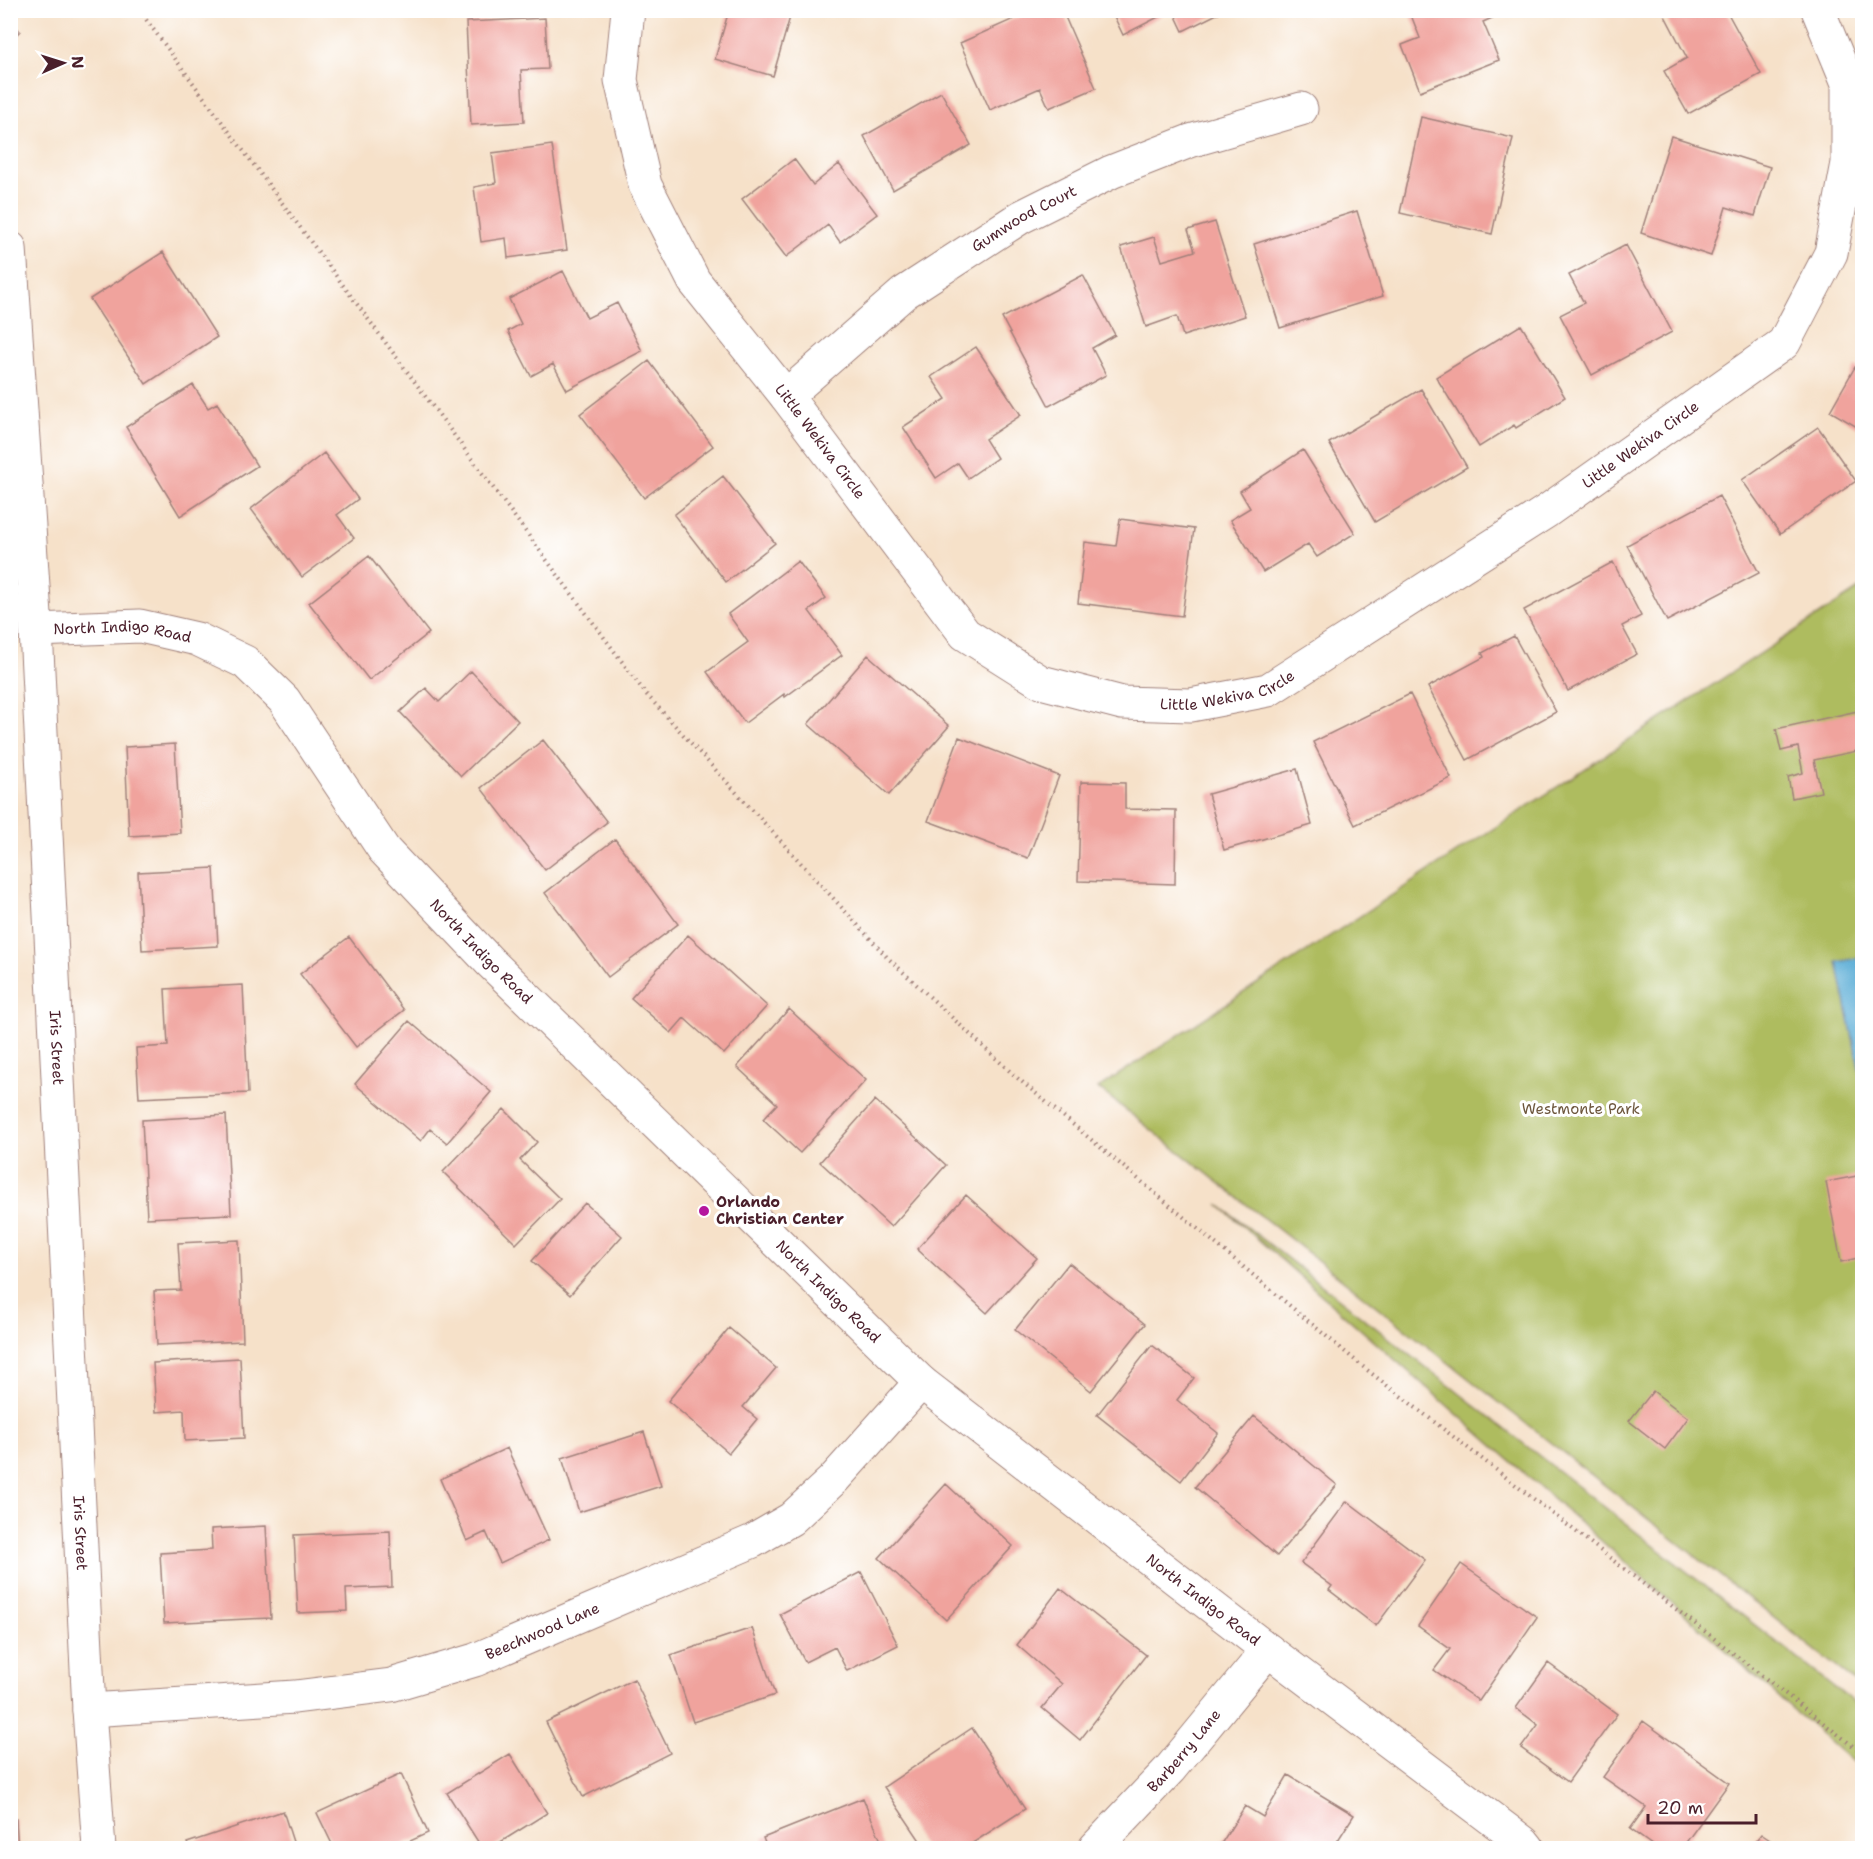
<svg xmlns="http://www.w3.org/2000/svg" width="1873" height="1859" viewBox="0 0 1873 1859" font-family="'Shantell Sans',sans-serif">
<rect width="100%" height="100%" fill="#fff"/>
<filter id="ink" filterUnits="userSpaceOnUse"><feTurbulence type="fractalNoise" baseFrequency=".0167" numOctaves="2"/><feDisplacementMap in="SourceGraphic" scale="12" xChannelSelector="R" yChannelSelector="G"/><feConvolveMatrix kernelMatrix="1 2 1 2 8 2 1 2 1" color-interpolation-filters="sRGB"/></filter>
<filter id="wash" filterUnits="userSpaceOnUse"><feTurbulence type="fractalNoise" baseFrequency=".008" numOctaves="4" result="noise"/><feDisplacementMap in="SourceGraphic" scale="24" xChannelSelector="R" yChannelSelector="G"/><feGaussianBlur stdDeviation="1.35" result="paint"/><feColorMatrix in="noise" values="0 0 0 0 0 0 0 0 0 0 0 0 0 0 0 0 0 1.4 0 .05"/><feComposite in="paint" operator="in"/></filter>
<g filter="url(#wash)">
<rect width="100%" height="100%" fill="#f6e1c9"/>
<path fill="#aebc5f" stroke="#7c6e45" stroke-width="1.5" d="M1862 587V1687L1098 1088Z
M1218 1204 1862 1709V1770Z"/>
<path fill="#5badd6" stroke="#526680" stroke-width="1.5" d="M1862 957V1082L1837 962Z"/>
<g id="blocks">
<path fill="#f0a39d" d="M729 10H792L773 76 715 59Z
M1034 10H1062L1096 88 1049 108 1040 88 990 110 960 43Z
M1111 10H1172L1123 35Z
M1173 10H1225L1183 31Z
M1409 10H1497L1499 15 1483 22 1499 60 1420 91 1402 45 1420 38Z
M1662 10H1726L1761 74 1688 114 1664 71 1687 58Z
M545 18 548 69 521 70 524 122 471 125 466 22Z
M10 22 20 31 10 41Z
M941 92 971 145 893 190 864 136Z
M1421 117 1513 138 1492 234 1400 213Z
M1671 136 1770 167 1755 216 1726 207 1711 256 1641 233Z
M552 145 567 250 508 258 506 238 481 242 474 187 496 183 492 153Z
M794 159 813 185 839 164 877 214 840 242 828 225 786 257 742 199Z
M1357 211 1383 296 1280 328 1254 244Z
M1215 222 1245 316 1183 336 1177 316 1146 327 1121 247 1154 237 1162 261 1195 251 1188 230Z
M1626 245 1672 332 1592 375 1560 315 1584 303 1569 275Z
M163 252 217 337 146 384 90 299Z
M563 271 587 318 617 303 642 351 567 390 553 364 531 376 508 331 521 324 509 299Z
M1083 275 1115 335 1092 348 1106 375 1049 406 1002 318Z
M1521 325 1565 397 1516 428 1514 425 1479 447 1436 377Z
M976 347 1021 415 985 439 997 458 968 478 958 463 936 478 903 427 946 399 931 377Z
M649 361 713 446 644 498 580 414Z
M1855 367 1862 371V430L1830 411Z
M193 385 208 408 217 403 257 466 180 516 126 427Z
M1421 389 1467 467 1375 522 1329 443Z
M1818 427 1856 481 1780 534 1742 480Z
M1303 450 1355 533 1317 557 1308 544 1263 572 1230 520 1250 508 1240 491Z
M324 453 358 499 337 515 354 538 302 577 251 509Z
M723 476 775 543 726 582 674 515Z
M1719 496 1759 573 1667 621 1627 545Z
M1120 519 1194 529 1182 616 1078 603 1085 542 1116 546Z
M369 556 429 633 369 680 309 603Z
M798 561 826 598 809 611 842 655 785 697 784 694 745 723 707 672 748 642 728 614Z
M1613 562 1641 616 1622 626 1637 654 1568 691 1524 610Z
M1514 636 1556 712 1467 760 1428 687 1484 657 1482 653Z
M868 655 949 726 889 795 808 724Z
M471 671 518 721 461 776 400 712 426 688 439 702Z
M1410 694 1451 778 1355 825 1313 742Z
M1862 710V750L1814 760 1821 792 1792 798 1788 777 1803 773 1798 747 1781 751 1776 729Z
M959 737 1059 776 1028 858 928 821Z
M543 740 607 822 545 870 481 788Z
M175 744 180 833 129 836 125 747Z
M1297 769 1312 825 1224 850 1208 794Z
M1081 782 1125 783V809L1176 810 1175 884 1078 881Z
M615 839 678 924 608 977 545 893Z
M214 868 218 946 142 950 138 872Z
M688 935 767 1006 724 1054 684 1018 671 1033 631 998Z
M349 937 404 1010 356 1047 300 974Z
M243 985 248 1093 139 1098 136 1048 168 1046 165 989Z
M789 1009 866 1080 800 1153 763 1119 777 1104 737 1067Z
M409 1021 491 1092 447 1143 430 1129 421 1141 355 1084Z
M875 1100 946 1165 891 1227 820 1162Z
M504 1109 537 1142 520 1160 560 1199 516 1244 443 1172Z
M226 1115 231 1214 147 1218 142 1120Z
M1862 1175V1257L1841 1262 1826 1182Z
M966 1195 1037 1258 987 1313 917 1249Z
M585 1203 622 1236 570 1295 532 1261Z
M239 1240 243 1341 157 1345 154 1291 181 1290 178 1243Z
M1069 1263 1145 1324 1091 1391 1015 1330Z
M729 1328 776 1368 743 1407 757 1419 729 1453 668 1401Z
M1152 1345 1194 1378 1177 1400 1218 1433 1181 1481 1097 1415Z
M240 1358 244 1438 185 1441 184 1410 156 1412 153 1363Z
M1653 1391 1688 1418 1665 1449 1629 1421Z
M1254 1416 1337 1485 1277 1556 1195 1487Z
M644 1432 661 1486 579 1512 562 1458Z
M507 1448 549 1540 500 1563 486 1532 467 1541 440 1479Z
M946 1484 1013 1546 946 1620 879 1558Z
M1347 1501 1425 1560 1376 1626 1329 1590 1332 1586 1301 1563Z
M266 1526 271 1618 164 1623 160 1553 212 1550 211 1529Z
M390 1531 392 1587 346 1589 347 1611 298 1613 294 1535Z
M1461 1564 1537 1617 1479 1701 1434 1670 1450 1649 1418 1626Z
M861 1572 898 1645 847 1671 835 1647 805 1662 780 1614Z
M1060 1588 1146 1655 1080 1740 1042 1708 1062 1684 1017 1645Z
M752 1628 775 1695 693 1722 671 1655Z
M1548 1663 1617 1714 1568 1782 1521 1748 1538 1725 1516 1708Z
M634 1679 670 1753 583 1797 546 1722Z
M1643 1721 1729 1783 1682 1848H1656L1630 1829 1646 1807 1603 1777Z
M972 1728 1025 1809 965 1848H925L884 1787Z
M510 1754 547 1813 491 1848H482L447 1793Z
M401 1774 428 1833 395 1848H334L317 1813Z
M1288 1775 1354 1815 1333 1848 1219 1847 1245 1806 1263 1817Z
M863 1798 884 1848H767L763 1838Z
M283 1811 295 1848H189L187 1843Z
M10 1819H16L18 1848H10Z
M1761 1834 1782 1848H1750Z"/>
</g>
</g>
<g filter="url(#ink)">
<use href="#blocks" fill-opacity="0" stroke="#a0807a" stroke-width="1.5"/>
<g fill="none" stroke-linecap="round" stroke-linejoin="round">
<g stroke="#a0807a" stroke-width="35">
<g id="street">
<path id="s1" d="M628 10 621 80 645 185 694 281 786 396 965 634 1041 682 1122 703 1191 705 1268 690 1547 511 1784 343 1831 253 1848 163V83L1818 10"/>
<path id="s2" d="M10 248 36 630 89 1710 99 1848"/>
<path id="s3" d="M786 396 904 293 1021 217 1111 172 1190 141 1301 109"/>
<path id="s4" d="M36 630 140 626 197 639 245 662 284 700 384 850 490 962 921 1382 1268 1650 1524 1843 1528 1848"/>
<path id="s5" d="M89 1710 295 1697 391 1685 475 1660 753 1541 791 1519 834 1479 921 1382"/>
<path id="s6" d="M1095 1848 1170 1769 1268 1650"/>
</g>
</g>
<path stroke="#a0807a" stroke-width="4" stroke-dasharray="1.5 4.5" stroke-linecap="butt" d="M139 10 646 694 888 958 1015 1076 1362 1366 1862 1753"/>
<use href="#street" stroke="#fff" stroke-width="33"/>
</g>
</g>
<circle fill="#b5179e" stroke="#fff" stroke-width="2" cx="704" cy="1211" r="6"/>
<g text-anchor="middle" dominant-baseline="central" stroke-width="6" stroke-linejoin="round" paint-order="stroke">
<g font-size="15" fill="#4a1f2b" stroke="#fff">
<text stroke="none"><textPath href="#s3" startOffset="298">Gumwood Court</textPath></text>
<text stroke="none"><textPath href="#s1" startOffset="490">Little Wekiva Circle</textPath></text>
<text stroke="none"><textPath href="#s1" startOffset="1498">Little Wekiva Circle</textPath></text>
<text stroke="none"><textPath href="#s4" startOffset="87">North Indigo Road</textPath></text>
<text stroke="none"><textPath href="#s1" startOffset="1012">Little Wekiva Circle</textPath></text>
<text stroke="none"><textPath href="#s4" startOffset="591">North Indigo Road</textPath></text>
<text stroke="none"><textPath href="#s2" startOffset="801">Iris Street</textPath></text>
<text stroke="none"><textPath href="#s4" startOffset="1077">North Indigo Road</textPath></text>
<text stroke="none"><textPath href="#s2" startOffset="1287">Iris Street</textPath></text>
<text stroke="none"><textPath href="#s4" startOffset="1563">North Indigo Road</textPath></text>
<text stroke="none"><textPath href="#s5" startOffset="464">Beechwood Lane</textPath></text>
<text stroke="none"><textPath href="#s6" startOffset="132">Barberry Lane</textPath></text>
</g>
<g font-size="15" fill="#6d563d" stroke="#fff">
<text x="1581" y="1109">Westmonte Park</text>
</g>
<g font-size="15" font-weight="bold" fill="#4a1f2b" stroke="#fff" text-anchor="start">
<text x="716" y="1202">Orlando<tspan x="716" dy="17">Christian Center</tspan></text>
</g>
</g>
<rect width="1873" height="1859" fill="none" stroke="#fff" stroke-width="36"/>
<g transform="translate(63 63) rotate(87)" stroke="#ffffff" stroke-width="4.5" paint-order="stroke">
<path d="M0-4.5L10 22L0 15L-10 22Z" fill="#4a1f2b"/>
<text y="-9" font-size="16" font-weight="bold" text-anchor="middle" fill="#4a1f2b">N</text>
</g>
<path d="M1648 1814v9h108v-9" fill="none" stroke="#4a1f2b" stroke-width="3"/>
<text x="1657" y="1814" font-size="18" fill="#4a1f2b" stroke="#ffffff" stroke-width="4.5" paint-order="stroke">20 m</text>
</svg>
